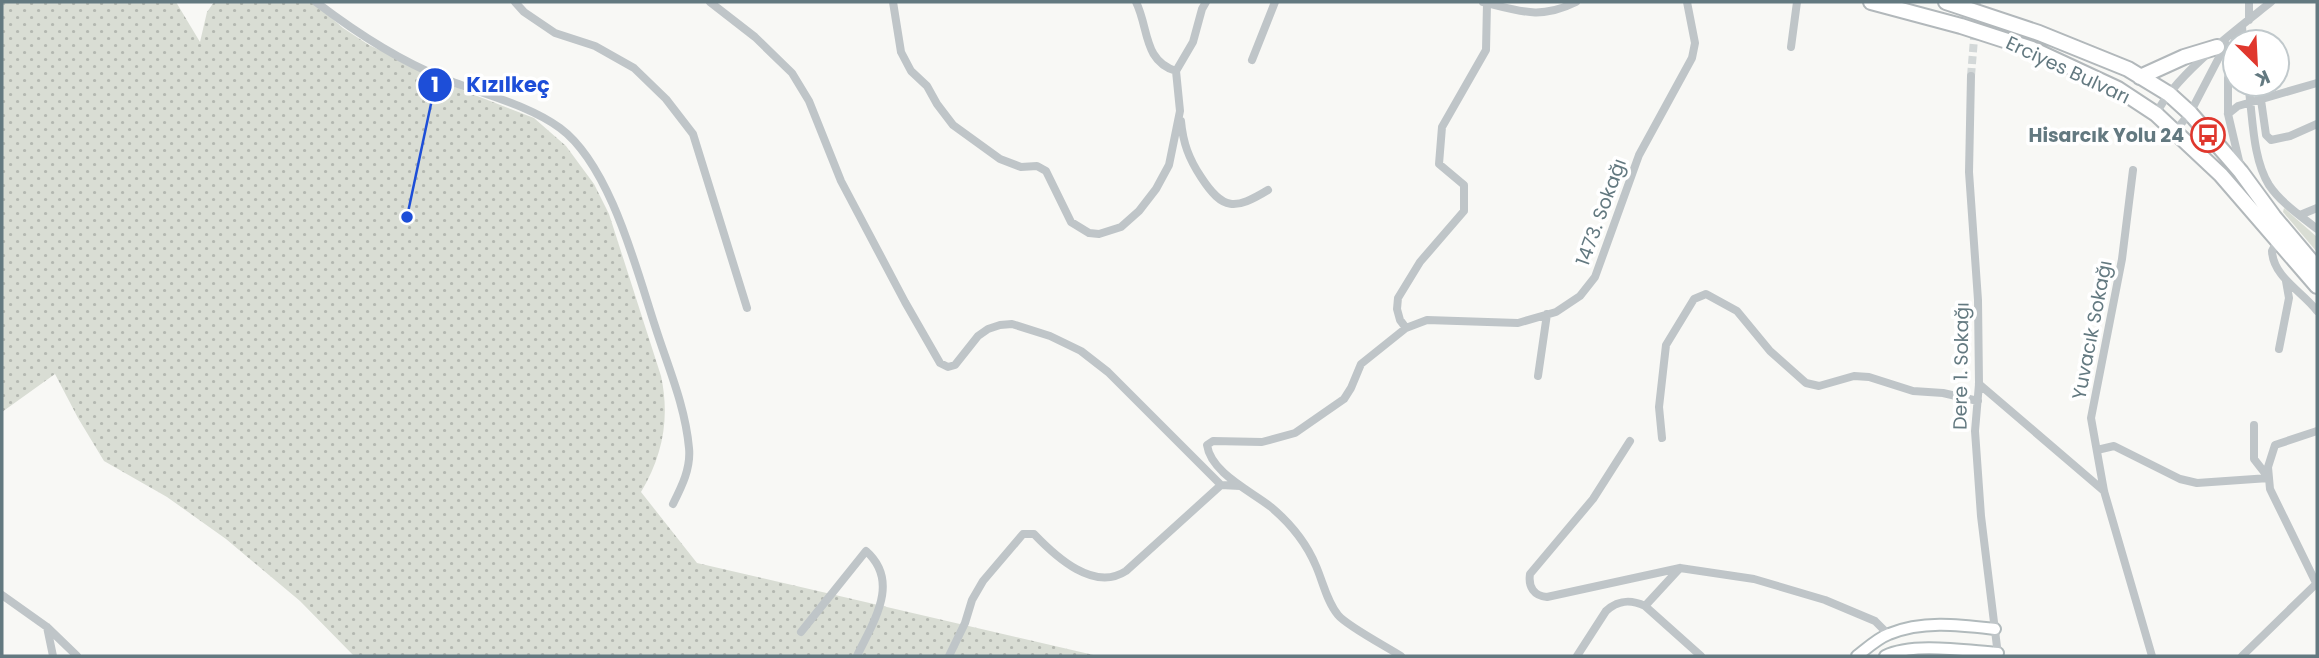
<svg xmlns="http://www.w3.org/2000/svg" width="2319" height="658" viewBox="0 0 2319 658" font-family="Poppins,sans-serif">
<defs>
<pattern id="grass-dots" width="8" height="8" patternUnits="userSpaceOnUse" patternTransform="scale(1.75)"><rect width="8" height="8" fill="#d9ddd4"/><path d="M2 2h.1M6 6h.1" fill="none" stroke="#b4b8b1" stroke-width="1.8" stroke-linecap="round"/></pattern>
<pattern id="forest-crowns" width="20" height="18" patternUnits="userSpaceOnUse" patternTransform="scale(1.75)"><rect width="20" height="18" fill="#d9ddd4"/><path d="M2 6a3 3 0 1 1 6 0M12 15a3 3 0 1 1 6 0" fill="none" stroke="#b4b8b1"/></pattern>
</defs>
<rect width="100%" height="100%" fill="#f8f8f5"/>
<path fill="url(#grass-dots)" d="M2 2H176L200 42 207 12 214 2H313L343 28 369 45 467 92 534 118 566 146 594 184 609 214 661 376C670 418 663 455 641 492L697 563 1098 656H354L300 601 226 539 167 497 104 461 78 418 55 374 2 412Z"/>
<path fill="url(#forest-crowns)" d="M2284 208 2317 237V252L2283 212Z"/>
<g fill="none" stroke-linecap="round" stroke-linejoin="round">
<path stroke="#d3d8d8" stroke-width="8" stroke-dasharray="8 4" stroke-linecap="butt" d="M1971 76 1977 2"/>
<g stroke="#b1babc" stroke-width="14">
<path id="secondary" d="M1857 656C1866 649 1878 638 1889 634 1923 620 1960 625 1995 629
M1885 656C1913 642 1967 651 1998 653"/>
</g>
<g stroke="#b2b8bb" stroke-width="18">
<path id="highway" d="M1871 2 1961 26 2032 49 2118 89 2156 114 2221 175 2317 286
M1946 2 2039 33 2128 69 2169 94 2190 113 2241 172 2274 217 2317 268
M2140 77 2184 57 2217 47"/>
</g>
<path stroke="#bfc5c8" stroke-width="8" d="M316 2C354 31 398 60 443 78 481 94 527 104 560 128 610 165 636 268 655 326 668 367 685 405 689 448 691 468 682 486 673 504
M515 2 524 12 555 33 595 46 634 68 666 99 693 134 747 308
M710 2 755 37 792 73 809 101 841 181 905 302 940 363 948 367 955 365 978 336 988 329 1000 325 1012 324 1050 336 1081 351 1108 372 1221 485
M893 2 901 52 911 71 927 86 937 104 953 125 1000 159 1021 167 1037 166 1046 171 1071 222 1089 233 1099 234 1121 227 1139 211 1156 189 1169 165 1180 111 1176 71 1193 42 1202 9 1206 2
M1136 2C1149 28 1143 61 1176 71
M1483 2C1520 11 1540 20 1576 2
M2249 20V2
M2242 26 2243 42
M2237 30 2228 78V114L2240 165
M1791 47 1797 2
M1252 60 1275 2
M1971 76 1969 172 1978 300 1979 384 1975 431 1981 516 1998 655
M2248 84C2253 115 2252 158 2269 185 2281 203 2301 216 2317 229
M2261 100 2266 135 2271 140 2290 136 2317 124
M2156 114C2176 74 2236 30 2271 2
M2228 114 2238 106 2317 83
M1181 121C1183 143 1189 159 1201 177 1223 211 1235 210 1268 190
M2175 131 2190 113 2226 44
M2133 170 2122 259 2091 418 2104 491 2152 656
M2300 215 2317 208
M2278 240 2272 251C2273 277 2303 292 2317 311
M1406 328 1400 320 1397 309 1398 298 1420 262 1464 211V185L1439 164 1442 127 1486 50 1487 3
M2279 349 2289 298 2286 281
M1538 376 1547 314
M1979 384 2104 491
M2254 425V459L2268 477
M2317 431 2275 445 2268 467 2270 489 2317 585
M1662 438 1659 407 1666 345 1694 299 1706 294 1737 311 1770 351 1806 383 1819 386 1854 376 1869 377 1913 391 1943 393 1978 401
M1630 441 1593 499 1530 574C1528 587 1534 596 1547 597L1680 568 1754 579 1825 600 1875 621 1888 634
M2097 450 2114 446 2180 479 2197 483 2269 478
M1680 568 1645 606 1701 656
M2 595 47 627 77 656
M47 627 53 656
M801 632 866 551C901 582 873 622 857 656
M949 656 965 623 972 600 983 581 1023 534H1034C1056 557 1094 592 1126 571L1221 485 1240 486
M1401 656C1387 647 1347 626 1338 615 1327 602 1323 582 1316 566 1306 542 1290 523 1271 507 1251 491 1211 473 1207 445L1213 441 1262 442 1295 433 1344 399 1351 388 1361 364 1406 328 1427 320 1518 323 1556 312 1580 296 1595 277 1639 155 1692 58 1695 43 1687 2
M1577 656 1606 611C1618 600 1630 599 1645 606
M2242 656 2316 584"/>
<use href="#secondary" stroke="#fff" stroke-width="10"/>
<use href="#highway" stroke="#fff" stroke-width="14"/>
</g>
<defs>
<g id="bus-ring" transform="scale(1.75)"><circle r="9.5" fill="#fff" stroke="#e0372d" stroke-width="1.5"/><path d="M-5-6H5V4H4V6H2V4H-2V6H-4V4H-5ZM-3.5-4V0h7V-4ZM-3.5 1.2v1.5H-2V1.2ZM2 1.2v1.5H3.5V1.2Z" fill="#e0372d"/></g>
</defs>
<g fill-rule="evenodd">
<use href="#bus-ring" x="2208" y="135"/>
</g>
<g text-anchor="middle" dominant-baseline="central" stroke-width="7" stroke-linejoin="round" paint-order="stroke">
<g font-size="19" fill="#637980" stroke="#fff">
<text transform="translate(2068 70) rotate(25)">Erciyes Bulvarı</text>
<text transform="translate(1601 212) rotate(-70)">1473. Sokağı</text>
<text transform="translate(2092 330) rotate(-79)">Yuvacık Sokağı</text>
<text transform="translate(1961 366) rotate(-89)">Dere 1. Sokağı</text>
</g>
<g font-size="19" font-weight="bold" fill="#637980" stroke="#fff" text-anchor="end">
<text x="2184" y="135">Hisarcık Yolu 24</text>
</g>
</g>
<path fill="none" stroke="#1d4ed8" stroke-width="2.5" d="M407 217L435 85"/>
<g fill="#1d4ed8" stroke="#fff" stroke-width="2.5">
<circle cx="407" cy="217" r="7"/>
<circle cx="435" cy="85" r="18"/>
</g>
<g font-size="21" text-anchor="middle" font-weight="bold" fill="#fff">
<text x="435" y="92">1</text>
</g>
<g font-size="21" text-anchor="middle" font-weight="bold" fill="#1d4ed8" stroke="#fff" stroke-width="7" stroke-linejoin="round" paint-order="stroke">
<text x="508" y="92">Kızılkeç</text>
</g>
<rect width="2319" height="658" fill="none" stroke="#637980" stroke-width="7"/>
<g transform="translate(2256 63) rotate(156)"><circle r="33" fill="#ffffff" stroke="#c1c9cc" stroke-width="2"/>
<path d="M0-5L12 26L0 18L-12 26Z" fill="#e0372d"/>
<text y="-10" font-size="19" font-weight="bold" text-anchor="middle" fill="#637980">K</text>
</g>
</svg>
